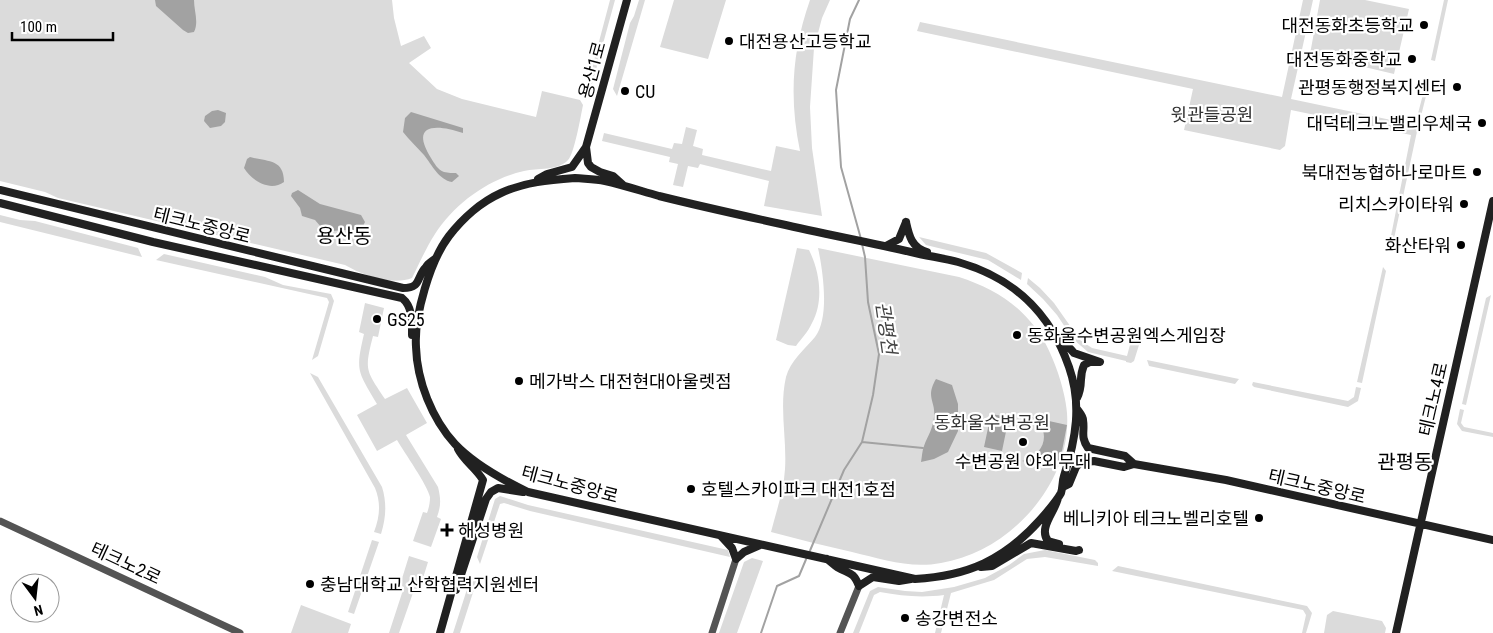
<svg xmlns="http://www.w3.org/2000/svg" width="1493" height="633" viewBox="0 0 1493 633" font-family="'Roboto Condensed','Noto Sans KR',sans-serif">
<rect width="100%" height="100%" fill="#fff"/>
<path fill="#dbdbdb" d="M0 0H392L394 18 401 46 424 36 431 48 409 63 437 89 462 99 536 117 542 91 580 100 583 105C581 115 574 155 568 160 558 171 538 168 524 171 489 179 455 203 435 234 426 248 419 264 412 278 393 286 362 275 345 265L58 198 45 192 0 181Z
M610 0H615L592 84 587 87Z
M639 0H645L617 96 613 89 630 23 634 16Z
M674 0H726L708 59 660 47Z
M810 0H830L822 18 814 48 810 107 812 148 822 216 764 206 769 181 700 164 698 168 688 166 683 187 673 185 678 164 669 162 670 157 602 141 604 133 672 149 674 143 682 144 686 127 697 130 693 146 703 149 702 155 771 171 776 146 800 151C789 98 792 51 810 0Z
M1303 0H1313L1291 99 1415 125 1427 79 1430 80 1416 136 1392 248 1388 251 1411 135 1291 110 1285 146 1280 150 1184 130 1193 89 917 31 920 22 1282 97Z
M1320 0H1365L1409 9 1394 74 1310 54Z
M1444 0H1448L1435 61 1431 60Z
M0 215 20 220 35 221 138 248 142 257 0 222Z
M919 237 986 253 1022 273 1021 280 988 260 926 245Z
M797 248 809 250C820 272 824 301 812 323 808 332 801 339 796 346L788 345 776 340Z
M818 248 959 277C986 286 1010 298 1029 320 1043 335 1051 353 1058 373 1062 385 1066 400 1067 413 1072 484 1009 552 941 563 910 569 882 559 852 552 825 546 798 539 771 532 776 512 784 490 785 469 787 439 779 407 786 377 790 361 805 349 815 337 830 318 823 271 818 248Z
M164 254 265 277 283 285 331 294 334 301 318 356 312 360 329 302 327 298 156 260Z
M1383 267 1386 271 1362 383 1357 382Z
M1028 278 1040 288 1054 303 1080 340 1092 348 1127 356 1131 341 1137 342 1139 345 1134 361 1131 363 1126 362V361L1088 352 1073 339 1057 315 1043 299 1027 284Z
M1491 295 1466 405 1462 404 1486 298Z
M365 303 384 308 378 337 373 336C364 371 366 370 385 399L407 388 427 423 406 435 438 487C441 499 441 506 437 517L441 519 431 547 413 541 423 512 427 513C429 508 430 502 430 497 428 486 404 452 397 440L377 451 357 415 377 404C358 371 355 372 364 334L359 332Z
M1147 360 1239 379 1235 384 1149 366Z
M310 373 318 377 382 487C387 503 386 518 381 534L374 532C380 516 381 503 375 488Z
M1253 382 1348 401 1354 397 1356 387 1361 388 1358 401 1348 407 1254 387 1252 385Z
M1460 409 1464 410 1461 423 1464 427 1493 433V437L1462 431 1457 424Z
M500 496 528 505 728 550 730 557 530 511 504 503 500 504 480 564 477 557 495 499Z
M372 540 379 542 354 614 348 612Z
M1045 550 1095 560 1098 563V566L1045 557 1027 559 994 580 951 593 941 633H935L944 595C921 598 902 596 880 592L874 595 859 633H853L870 591 878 587 905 591 922 592 954 587 985 578 1009 565 1024 554Z
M409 556 428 562 419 591 414 590 399 633H389L404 587 400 585Z
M752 558 763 561 737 633H719L744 562Z
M1118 566 1307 606 1312 613 1306 633H1302L1306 615 1303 610 1112 571Z
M477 580 460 633H453L469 583Z
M301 605 351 624 348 633H291Z
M1333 611 1382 621 1386 628 1385 633H1324L1327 615Z"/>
<path fill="#a2a2a2" d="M155 0H194C194 11 199 22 194 32L188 33 183 30 156 6Z
M218 110 226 113 225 122 221 126 210 128 204 121 205 116 212 111Z
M411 112 463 128V133C437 124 409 123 431 158 434 163 438 170 444 172 448 173 453 173 456 173L459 176 452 182C439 180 432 165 424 155 417 147 409 140 403 132L405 118Z
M250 157C266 162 284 158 284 182 270 192 252 181 244 168L247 159Z
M298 190 320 204 361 215 365 222 362 228 357 231 344 230 332 231 321 227 315 220 302 216 300 208 291 196 292 193Z
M936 379 952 385 958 404V431L948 452 934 459 921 462C922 457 922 451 924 446 928 435 933 429 934 417 936 401 925 398 936 379Z
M991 414 1009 417 1002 451 984 447Z
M1031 417 1067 425 1062 451 1057 468 1022 461C1045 456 1053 429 1031 417Z"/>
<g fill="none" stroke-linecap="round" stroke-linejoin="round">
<path stroke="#a2a2a2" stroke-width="2" d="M859 0 850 19 836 90 841 167 861 239
M862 442 923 448
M809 553 844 470 862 442 873 395 879 354 868 302 865 257 862 244
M761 633 777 586 799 576 807 557"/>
<path stroke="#545454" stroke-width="7" d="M0 521 240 633
M712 633 736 559
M840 633 859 586"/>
<path stroke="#212121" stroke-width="8" d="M586 147 588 163 591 167 600 172 613 176 623 185
M575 178C585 179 595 179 605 181 623 185 641 191 659 196 699 206 740 215 781 224 824 234 868 242 911 252 927 256 943 258 958 262 1014 278 1050 312 1069 367 1082 404 1076 439 1064 476 1062 482 1063 487 1061 493 1056 502 1047 512 1040 520 1004 560 968 576 915 579L528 492C505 481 473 463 455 444 432 419 417 381 416 347 414 316 430 261 449 236 462 219 481 202 501 193 525 182 549 180 575 178Z
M538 179 547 174 572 167 586 147 627 0
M0 190 403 288C422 288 416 277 426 267 428 263 433 261 436 258
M0 203 153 242 402 298C413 307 412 322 412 335
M906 222C909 236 912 248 927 252
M886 246 899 239 906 222
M1059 336 1074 353 1100 362
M1077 398C1084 384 1078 379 1084 365L1090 362H1097
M1077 409C1079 412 1083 416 1083 420 1085 432 1080 436 1088 448L1125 456 1134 464
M1063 487 1069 484 1076 467 1080 463 1094 461 1124 467 1134 464 1226 480 1493 540
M1058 498C1055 512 1038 528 1048 541L1059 544
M721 536 732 548 736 559 744 552 760 545
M827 559C831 562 834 565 837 567 849 574 853 571 859 586L873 577 899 581 911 579
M981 567 992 566 1031 543 1076 551 1079 550
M456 590 486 499 491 492 498 488 523 492
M440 633 483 480C476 468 464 461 458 449
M1396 633 1493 201"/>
</g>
<g fill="#000" stroke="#fff" stroke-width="2">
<circle cx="1424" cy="25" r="5"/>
<circle cx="729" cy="41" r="5"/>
<circle cx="1412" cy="59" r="5"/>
<circle cx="1457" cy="87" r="5"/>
<circle cx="625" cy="91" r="5"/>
<circle cx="1482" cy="123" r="5"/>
<circle cx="1477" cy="172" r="5"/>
<circle cx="1464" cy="204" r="5"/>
<circle cx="1461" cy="245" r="5"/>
<circle cx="377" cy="319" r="5"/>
<circle cx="1017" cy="335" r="5"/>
<circle cx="519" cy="381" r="5"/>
<circle cx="1023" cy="442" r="5"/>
<circle cx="691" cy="489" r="5"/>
<circle cx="1259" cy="518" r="5"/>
<path d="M444.5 522.5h5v5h5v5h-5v5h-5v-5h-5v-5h5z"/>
<circle cx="310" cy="584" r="5"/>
<circle cx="905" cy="618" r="5"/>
</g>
<g text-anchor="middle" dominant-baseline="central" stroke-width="4.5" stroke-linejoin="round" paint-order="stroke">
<g font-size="18" fill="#000" stroke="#fff" text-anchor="start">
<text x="1414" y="25" text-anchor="end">대전동화초등학교</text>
<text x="739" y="41">대전용산고등학교</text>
<text x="1402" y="59" text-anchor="end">대전동화중학교</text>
<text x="1447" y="87" text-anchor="end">관평동행정복지센터</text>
<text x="635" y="91">CU</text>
<text x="1472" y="123" text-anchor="end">대덕테크노밸리우체국</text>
<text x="1467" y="172" text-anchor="end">북대전농협하나로마트</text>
<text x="1454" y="204" text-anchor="end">리치스카이타워</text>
<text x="1451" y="245" text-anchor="end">화산타워</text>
<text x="387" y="319">GS25</text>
<text x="1027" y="335">동화울수변공원엑스게임장</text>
<text x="529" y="381">메가박스 대전현대아울렛점</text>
<text x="1023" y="461" text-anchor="middle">수변공원 야외무대</text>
<text x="701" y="489">호텔스카이파크 대전1호점</text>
<text x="1249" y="518" text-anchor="end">베니키아 테크노벨리호텔</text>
<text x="458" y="530">해성병원</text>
<text x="320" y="584">충남대학교 산학협력지원센터</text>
<text x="915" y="618">송강변전소</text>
</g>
<g font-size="18" fill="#000" stroke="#fff">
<text transform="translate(592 70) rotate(-75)">용산1로</text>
<text transform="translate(202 225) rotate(14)">테크노중앙로</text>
<text transform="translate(1433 399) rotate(-77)">테크노4로</text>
<text transform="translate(570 484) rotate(15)">테크노중앙로</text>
<text transform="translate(1317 486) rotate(13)">테크노중앙로</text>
<text transform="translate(126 563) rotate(25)">테크노2로</text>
</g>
<g font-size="18" fill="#323232" stroke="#fff">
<text x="1212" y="114">윗관들공원</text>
<text x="992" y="422">동화울수변공원</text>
</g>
<g font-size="19" font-style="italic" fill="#434343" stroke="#fff">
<text transform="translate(886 328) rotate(82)">관평천</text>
</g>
<g font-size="20" fill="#000" stroke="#fff">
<text x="344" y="236">용산동</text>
<text x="1405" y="462">관평동</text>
</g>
</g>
<g transform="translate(35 598) rotate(165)"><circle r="24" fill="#ffffff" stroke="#999999"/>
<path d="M0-4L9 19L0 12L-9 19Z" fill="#000000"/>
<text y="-8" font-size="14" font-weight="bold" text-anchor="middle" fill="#000000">N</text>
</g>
<path d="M12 32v8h101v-8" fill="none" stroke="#000000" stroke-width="2.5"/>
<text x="20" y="32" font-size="15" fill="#000000" stroke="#ffffff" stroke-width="4" paint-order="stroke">100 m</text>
</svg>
